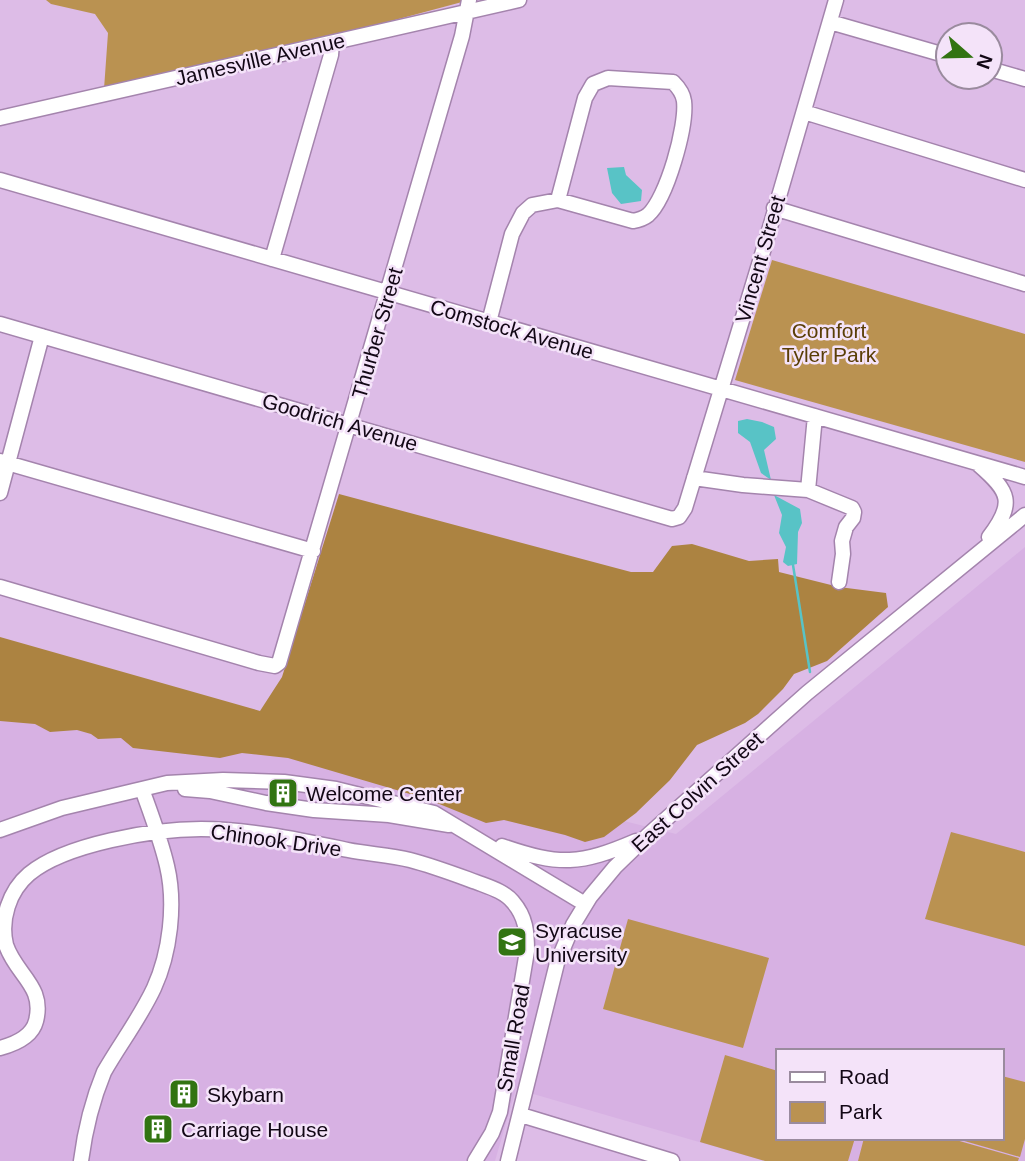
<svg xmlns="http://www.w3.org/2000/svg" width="1025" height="1161" viewBox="0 0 1025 1161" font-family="Helvetica,sans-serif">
<rect width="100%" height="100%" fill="#ddbce7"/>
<path fill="#d7b1e3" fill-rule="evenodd" d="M1025 547V1161H765L516 1089 495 1161H0V665L676 834ZM778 1051H1002V1138H778Z"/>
<path fill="#ba9251" d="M46 0H462V2L324 39 104 89 108 33 95 14 51 4Z
M772 260 1025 334V462L735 380Z
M951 832 1025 852V946L925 919Z
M628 919 769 958 743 1048 603 1009Z
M725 1055 778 1071V1138H855L848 1161H765L700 1142Z
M1002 1076 1025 1082V1139L1020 1157 954 1138H1002Z
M864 1138H949L1019 1158 1018 1161H858Z"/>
<path fill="#ac8341" d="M339 494 631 572H653L672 546 692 544 749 561 778 559 779 572 839 587 886 593 888 607 827 661 794 674 783 689 758 714 745 723 697 745 670 780 636 813 604 837 585 842 565 835 504 820 486 823 427 799 288 758 242 753 220 758 133 748 121 738 98 739 91 734 77 730 50 732 35 724 0 721V637L260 711 282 677Z"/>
<path fill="#58c3c6" d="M624 167 626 175 642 190 641 201 621 204 612 193 607 168Z
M747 419 762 422 774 427 776 439 764 450 771 480 761 473 750 442 738 433V421Z
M774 495 800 509 802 523 798 532 797 564 788 566 783 562 786 547 779 533 782 515Z"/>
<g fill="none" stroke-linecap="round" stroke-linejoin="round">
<path stroke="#58c3c6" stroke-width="2.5" d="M793 565 810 672"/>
<g stroke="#a484ad" stroke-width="17">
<path id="minor" d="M830 22 948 56
M990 69 1025 79
M804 112 1025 180
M0 118 519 0
M0 180 1025 477
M774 208 1025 284
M272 259 331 55 332 43
M489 322 512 234 523 213 532 205 558 200 633 221C639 220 643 219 648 215 667 198 687 126 684 101 683 93 678 87 673 82L608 78 593 84 585 98 558 200
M0 324 672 519 679 517 685 508 764 248 836 0
M0 461 313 551
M979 465C1010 492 1015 503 989 537
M694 478 743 485 808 490 852 508 854 512 853 518 846 527 842 541 843 554 839 582
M808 490 815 416
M0 493 42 336
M0 587 259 663 275 666 279 663 462 36 469 0
M185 789 210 791 266 803 314 810 389 815 449 825
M0 830 62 808 167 783 223 780 284 782 336 789 434 813 585 904
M502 846C560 866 580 865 636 841
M0 1048C15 1044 32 1037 36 1021 45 986 16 975 6 945 0 920 9 891 29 874 65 844 154 829 201 829 250 829 300 840 348 850 368 854 390 855 410 860 433 866 454 874 476 882 489 887 504 891 513 902 526 917 527 932 527 951L500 1112 492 1133 475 1161
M521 1115 672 1161
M81 1161C85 1130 92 1101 104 1072 120 1044 140 1018 154 988 170 953 176 904 167 866 161 840 151 814 142 789
M508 1161 557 963 573 925 590 897 615 867 647 836 807 693 1025 515"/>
</g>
<use href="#minor" stroke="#fff" stroke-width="14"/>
</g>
<defs>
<g id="building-square" transform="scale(1.575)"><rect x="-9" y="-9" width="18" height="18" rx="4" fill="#327412" stroke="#f4e3f9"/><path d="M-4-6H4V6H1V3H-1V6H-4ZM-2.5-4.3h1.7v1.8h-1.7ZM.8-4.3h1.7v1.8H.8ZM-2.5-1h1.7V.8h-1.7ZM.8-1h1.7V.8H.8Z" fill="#fff"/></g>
<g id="university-square" transform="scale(1.575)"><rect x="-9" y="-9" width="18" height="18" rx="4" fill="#327412" stroke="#f4e3f9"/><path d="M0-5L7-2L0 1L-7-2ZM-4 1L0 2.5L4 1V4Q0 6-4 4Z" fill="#fff"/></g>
</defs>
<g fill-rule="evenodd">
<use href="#building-square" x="283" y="793"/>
<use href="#university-square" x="512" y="942"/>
<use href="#building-square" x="184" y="1094"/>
<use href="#building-square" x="158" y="1129"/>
</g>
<g text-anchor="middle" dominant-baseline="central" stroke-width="5" stroke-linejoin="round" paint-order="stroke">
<g font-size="21" fill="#120715" stroke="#f4e3f9">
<text transform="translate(260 59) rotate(-13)">Jamesville Avenue</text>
<text transform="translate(760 259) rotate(-74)">Vincent Street</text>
<text transform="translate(512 329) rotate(16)">Comstock Avenue</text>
<text transform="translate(377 333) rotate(-74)">Thurber Street</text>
<text transform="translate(340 422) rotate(16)">Goodrich Avenue</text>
<text transform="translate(697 792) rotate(-42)">East Colvin Street</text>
<text transform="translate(276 840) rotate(8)">Chinook Drive</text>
<text transform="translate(513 1038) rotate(-80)">Small Road</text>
</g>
<g font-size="21" fill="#5a3e07" stroke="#f4e3f9">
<text x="829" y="330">Comfort<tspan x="829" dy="24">Tyler Park</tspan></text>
</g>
<g font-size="21" fill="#120715" stroke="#f4e3f9" text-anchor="start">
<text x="306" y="793">Welcome Center</text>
<text x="535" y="930">Syracuse<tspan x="535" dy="24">University</tspan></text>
<text x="207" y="1094">Skybarn</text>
<text x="181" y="1129">Carriage House</text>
</g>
</g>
<rect x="776" y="1049" width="228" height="91" fill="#f4e3f9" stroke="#9a8b9e" stroke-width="2"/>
<rect x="790" y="1072" width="35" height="10" fill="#ffffff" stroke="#9a8b9e" stroke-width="2"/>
<text x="839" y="1084" font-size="21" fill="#120715">Road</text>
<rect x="790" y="1102" width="35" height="21" fill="#ba9251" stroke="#9a8b9e" stroke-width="2"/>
<text x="839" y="1119" font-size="21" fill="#120715">Park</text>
<g transform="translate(969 56) rotate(110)"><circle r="33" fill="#f4e3f9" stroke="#9a8b9e" stroke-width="2"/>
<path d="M0-5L12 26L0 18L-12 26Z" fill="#327412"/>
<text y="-10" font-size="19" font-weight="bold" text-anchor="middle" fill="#120715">N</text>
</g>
</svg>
